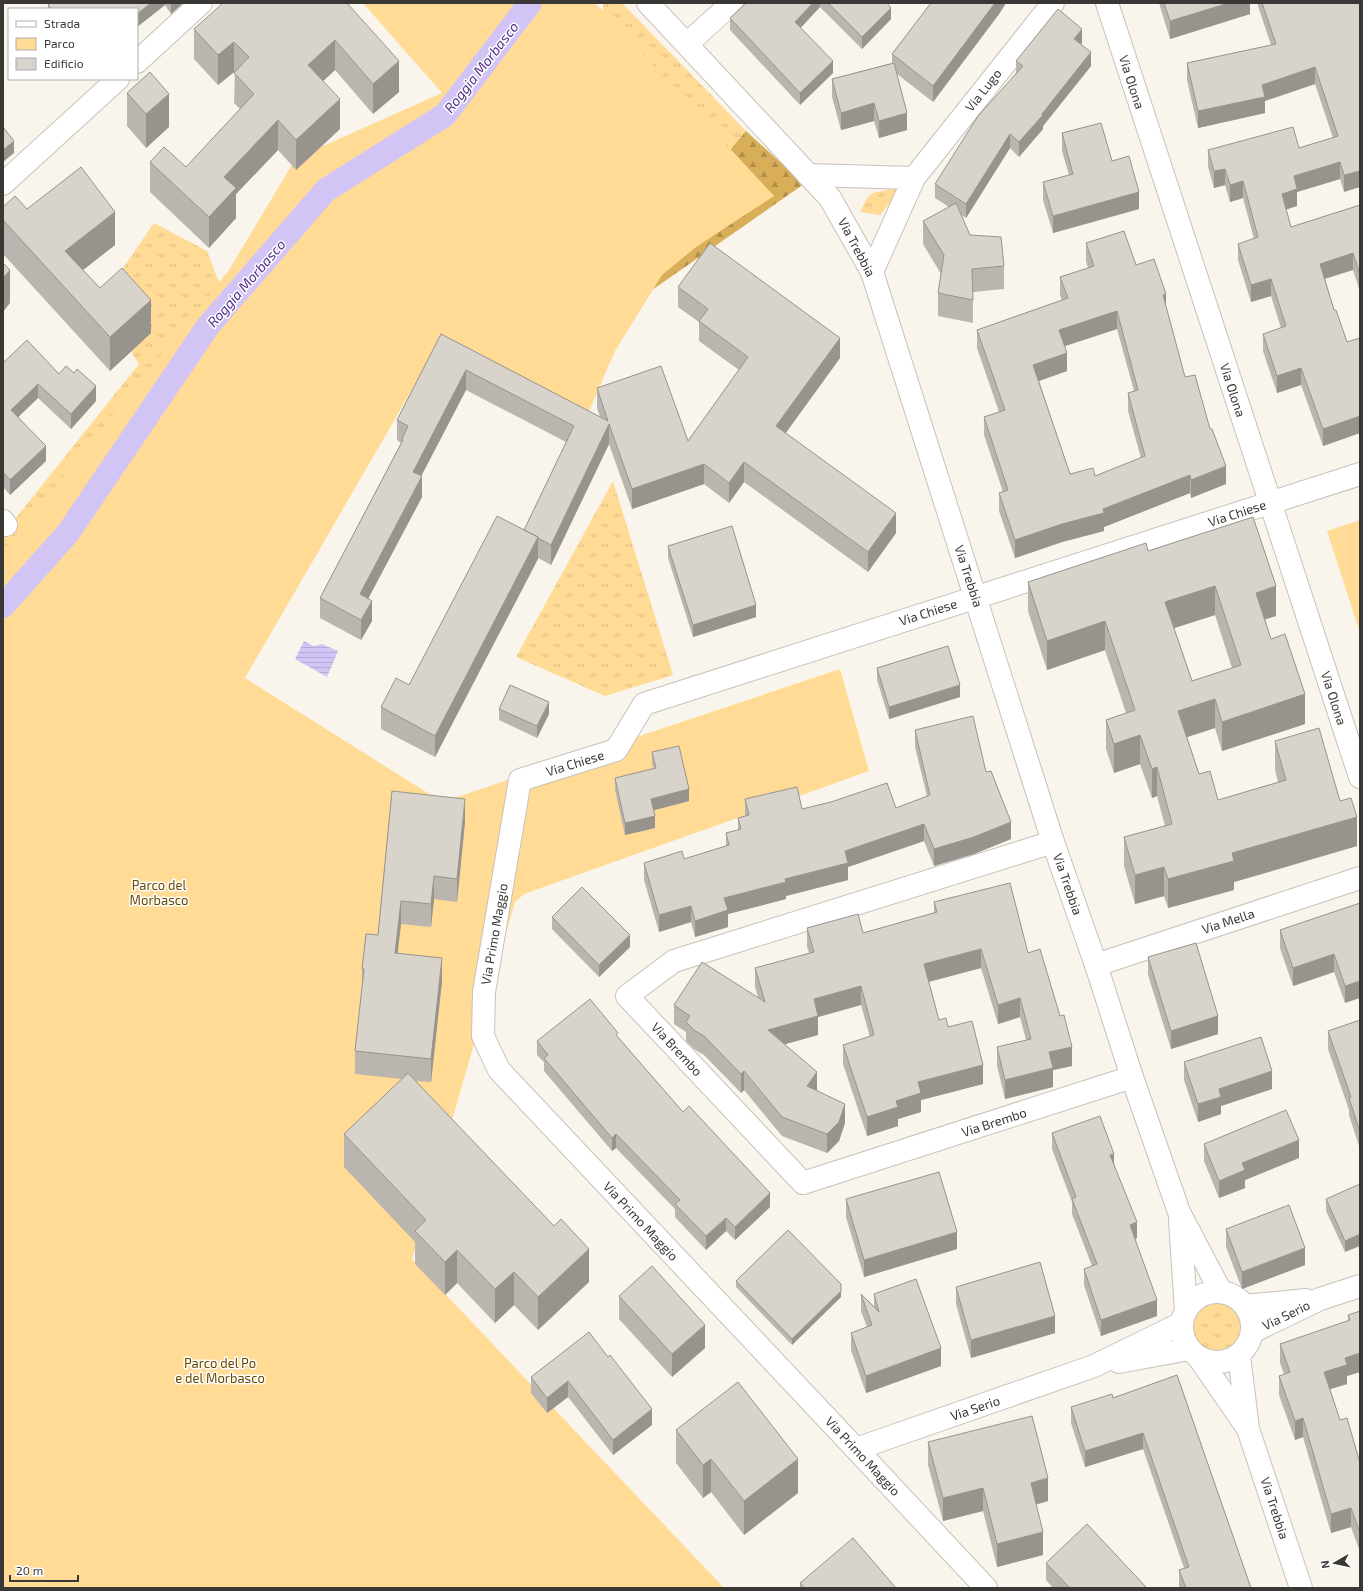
<svg xmlns="http://www.w3.org/2000/svg" width="1363" height="1591" viewBox="0 0 1363 1591" font-family="'Exo 2',sans-serif">
<defs>
<pattern id="grass-tufts" width="24" height="20" patternUnits="userSpaceOnUse"><rect width="24" height="20" fill="#ffdb95"/><path d="M3 7l-1-3M5 7V3M7 7l1-3M15 17l-1-3M17 17v-4M19 17l1-3" fill="none" stroke="#dbbd81"/></pattern>
<pattern id="forest-firs" width="22" height="20" patternUnits="userSpaceOnUse"><rect width="22" height="20" fill="#d8af58"/><path d="M5 1l3.5 6h-7zM16 11l3.5 6h-7z" fill="#b08f4a"/></pattern>
<pattern id="water-rules" width="6" height="5" patternUnits="userSpaceOnUse"><rect width="6" height="5" fill="#d2c5f6"/><path d="M0 2.5h6" fill="none" stroke="#b5aad4"/></pattern>
</defs>
<rect width="100%" height="100%" fill="#f9f5ec"/>
<path fill="url(#grass-tufts)" d="M603 3H622L746 131 642 255 603 122Z
M897 188 894 198 880 215 860 212 867 198 872 193Z
M154 223 207 251 237 330 3 636V534L139 364 117 330 112 284Z
M613 481 673 675 605 696 516 657Z
M1193 1327a24 24 0 1 1 48 0a24 24 0 1 1-48 0Z"/>
<path fill="url(#forest-firs)" d="M746 131 804 184 642 297V255Z"/>
<path fill="#ffdb95" d="M363 3H595L774 196 696 247 662 275 615 351 583 425 435 350 245 678 442 802 840 669 869 771 524 894 515 902 412 1259 724 1588H3V551L229 270 296 158 442 93Z
M1360 520V633L1327 531Z"/>
<path fill="url(#water-rules)" d="M304 641 314 646 322 644 338 651 327 677 295 659Z"/>
<g fill="none" stroke-linecap="round" stroke-linejoin="round">
<path stroke="#d2c5f6" stroke-width="24" d="M3 606 68 533 208 326 326 190 445 115 530 3"/>
<g stroke="#c7c2ba" stroke-width="24">
<path id="street" d="M1107 3 1360 777
M687 44 732 3
M808 175 914 178 1053 3
M872 272 914 178
M3 521 6 525
M1053 842 674 961 627 996 803 1183 1132 1077
M1096 965 1360 878
M1245 1306 1306 1300
M1252 1332 1320 1299 1360 1286
M1119 1362 1189 1349
M856 1449 1094 1366 1182 1323
M986 1588 856 1449 499 1070 483 1036 484 992 520 780 616 750 644 704 1360 474"/>
</g>
<g stroke="#c7c2ba" stroke-width="24">
<path id="secondary" d="M648 3 830 198 872 272 1053 842 1096 965 1132 1077 1179 1212 1221 1292
M137 62 201 3
M3 184 118 79
M1180 1221 1186 1310
M1182 1327a35 35 0 1 1 70 0a35 35 0 1 1-70 0Z
M1239 1355 1248 1429 1301 1588
M1199 1358 1246 1426"/>
</g>
<use href="#street" stroke="#fff" stroke-width="22"/>
<use href="#secondary" stroke="#fff" stroke-width="22"/>
</g>
<path fill="#bab5af" fill-rule="evenodd" d="M50 3H183L171 14 165 5 137 27V9H48V5Z
M347 3 399 92 373 114 335 70 323 81 340 129 296 170 278 150 236 194V218L209 248 150 192V162L186 167 240 109 234 103 235 72H234L218 85 194 59V29Z
M746 3H887L891 19 862 49 820 7 800 28 833 73 800 105 730 30V18Z
M931 3H1006L999 14 933 102 897 74 907 130 879 138 874 121 841 130 832 97V79L892 63V54Z
M1159 3H1250V14L1170 39Z
M1258 3H1360L1344 192 1340 179 1297 192V206L1286 209 1291 227 1360 205V292L1353 270 1325 279 1334 310 1347 342 1360 338V433L1323 446 1301 385 1277 393 1263 351V334L1281 328 1271 296 1251 302 1238 260V244L1254 239 1243 198 1230 202 1225 185 1214 188 1208 167V150L1299 148 1333 138 1315 84 1265 101V113L1198 128 1187 80V63L1271 45 1258 6Z
M1082 43 1081 44 1091 66 1043 126V129L1019 157 1010 148 966 218 961 215 970 235 1004 266V289L973 292V323L938 316V293L941 274 923 244V221L949 207 935 198V184L1016 73V61Z
M127 93 169 127 146 148 127 126Z
M1062 133 1112 161 1139 209 1053 233 1043 200V182L1069 175 1062 151Z
M3 207 27 209 115 245 83 270 100 288 151 333 110 371 3 254Z
M1086 243 1136 265 1166 309 1185 377 1210 429 1226 484 1191 498 1190 493 1104 527V531L1062 542 1015 558 999 511V493L1003 492 984 435V417L999 412 977 348V330L1062 300 1060 295V277L1088 268 1086 261ZM1117 329 1134 391 1128 393V411L1141 458 1095 476 1070 474 1039 381 1067 371 1065 346Z
M678 287 840 358 786 433 896 533 868 572 744 482 729 503 704 484 632 509 609 444 551 565 538 558 435 757 381 729V707L409 685 524 530 566 442 466 390 421 476 422 497 368 599 372 621 361 640 320 618V598L401 443 397 440V420L441 334 600 417 597 408V388L688 441 739 370 699 341V322L678 307Z
M3 363 96 401 71 429 38 398 18 417 46 461 10 495 3 487Z
M668 546 756 617 693 637 668 558Z
M1148 551 1276 616 1265 619 1271 639 1305 724 1222 751 1215 728 1187 737 1199 774 1218 800 1278 782 1275 770V741L1340 801 1357 846 1234 882V890L1168 908 1164 896 1135 904 1124 866V837L1165 826 1157 796 1152 798 1140 764 1114 773 1106 749V720L1126 713 1105 650 1047 670 1028 611V582ZM1215 615 1232 668 1192 681 1174 628Z
M877 668 960 697 889 719 877 680Z
M499 709 549 714 537 738 499 720Z
M915 730 986 772 1011 839 974 854 934 866 924 841 848 867V880L786 896V899L728 914V927L695 937 691 922 659 932 644 880V863L684 859 726 846V833L738 830V818L745 816V799L802 809 896 808 927 796 915 747Z
M652 752 689 801 654 810 655 828 625 835 615 790V778L654 769 652 764Z
M392 791 465 822 457 902 434 899 431 927 401 924 397 953 442 981 431 1082 416 1081 589 1282 538 1330 514 1305 495 1323 457 1283 445 1295 415 1264V1242L344 1167V1134L402 1079 355 1074V1051L362 988V969L378 935Z
M934 902 1028 953 1072 1066 1053 1070V1087L1005 1099 997 1066V1047L1026 1040 1020 1017 998 1024 981 968 929 982 939 1020 948 1027 983 1084 921 1100V1112L898 1119V1126L867 1136 843 1064V1045L870 1037 861 1005 818 1017V1035L785 1044 817 1091 845 1123 839 1141 827 1153 782 1136 744 1090 741 1093 704 1055 694 1049 686 1041V1032L674 1024V1005L758 997 755 987V968L809 953 807 947V928L863 933 934 913Z
M1360 903 1345 1003 1334 972 1293 986 1280 948V930Z
M552 917 630 947 599 977 552 929Z
M1148 957 1218 1034 1171 1049 1148 975Z
M1360 1020V1149L1349 1115V1110L1328 1049V1031Z
M618 1037 683 1112 770 1207 735 1240 726 1231 706 1250 675 1217V1209L616 1148 612 1151 544 1071V1062L537 1055V1041Z
M1184 1062 1272 1089 1221 1106V1114L1198 1122 1184 1080Z
M1052 1133 1114 1165 1137 1238 1135 1239 1157 1316 1101 1336 1084 1285V1269L1092 1266 1072 1214V1202L1052 1149Z
M1204 1144 1299 1158 1245 1180V1188L1219 1198 1204 1161Z
M1360 1184 1345 1252 1326 1211V1199Z
M846 1199 957 1249 864 1277 846 1217Z
M1226 1229 1305 1265 1242 1289 1226 1247Z
M736 1281 841 1297 792 1345 736 1287Z
M956 1287 1055 1333 971 1358 956 1304Z
M861 1294 874 1306V1294L941 1366 866 1393 851 1350V1333L867 1327 861 1311Z
M619 1296 705 1348 672 1377 619 1319Z
M1360 1311V1372L1347 1376V1384L1330 1389 1340 1420 1360 1463V1552L1351 1527 1331 1533 1303 1437 1295 1440 1279 1395V1376L1284 1374 1280 1363V1344L1348 1321V1315Z
M608 1357 652 1425 613 1455 568 1397 547 1413 531 1393V1377Z
M1177 1375 1251 1588H1180L1179 1586V1570L1184 1568 1143 1449 1085 1467 1071 1423V1407L1113 1398Z
M676 1430 798 1493 744 1535 711 1492 703 1498 676 1463Z
M928 1442 1048 1501 1036 1504 1043 1555 997 1567 983 1511 943 1521 928 1465Z
M1046 1563 1146 1588H1053L1046 1580Z
M800 1583 896 1588H800Z"/>
<path fill="#97948e" d="M151 3H165V5L137 27V14Z
M171 3H183L171 14Z
M813 3H820V7L795 34V22Z
M995 3H1006L999 14 933 102V86Z
M1229 3H1250V14L1170 39V21Z
M891 8V19L862 49V37Z
M1082 29V43L1074 53V39Z
M335 40V70L308 95V65Z
M234 42V72L218 85V55Z
M1091 52V66L1043 126V129L1019 157V142Z
M399 61V92L373 114V84Z
M833 61V73L800 105V93Z
M1315 67V84L1265 101V113L1198 128V111L1262 85Z
M169 94V127L146 148V114Z
M340 99V129L296 170V140Z
M874 103V121L841 130V113Z
M907 113V130L879 138V121Z
M278 120V150L236 194V218L209 248V217L224 177Z
M1010 134V148L966 218V204Z
M14 141V153L3 162V150Z
M1340 162V179L1297 192V206L1282 211V194L1294 176Z
M1225 169V185L1214 188V171Z
M1360 171V187L1344 192V175Z
M1243 181V198L1230 202V185Z
M1139 192V209L1053 233V216Z
M115 212V245L65 284V251Z
M1353 253V270L1320 280V264Z
M10 270V303L3 312V278Z
M1271 279V296L1251 302V285Z
M1166 294V312L1163 295Z
M151 300V333L110 371V337Z
M1117 311V329L1059 348V330Z
M840 338V358L776 446V426Z
M1067 353V371L1033 383V365Z
M1301 368V385L1277 393V376Z
M466 370V390L413 492V472Z
M38 384V398L11 424V410Z
M96 386V401L71 429V414Z
M1360 416V433L1323 446V429Z
M609 424V444L551 565V545Z
M46 446V461L10 495V480Z
M744 462V482L729 503V483Z
M704 464V484L632 509V489Z
M1226 466V484L1191 498V480Z
M1190 475V493L1104 527V531L1062 542 1015 558V540L1103 509Z
M422 476V497L360 614V594Z
M896 513V533L868 572V552Z
M538 537V559L435 757V736Z
M1215 586V615L1165 631V602Z
M1276 586V616L1256 622V593Z
M372 601V621L361 640V620Z
M756 605V617L693 637V625Z
M1105 621V650L1047 670V641Z
M960 685V697L889 719V707Z
M1305 694V724L1222 751V722Z
M1215 699V728L1178 740V711Z
M549 702V714L537 738V726Z
M1140 735V764L1114 773V744Z
M1157 767V796L1152 798V769Z
M689 789V801L651 811V799Z
M465 799V822L457 902V879Z
M655 816V828L625 835V823Z
M1357 817V846L1234 882V890L1168 908V879L1232 853Z
M1011 822V839L974 854 934 866V849Z
M924 824V841L848 867V880L786 896V899L728 914V927L695 937V921L724 898 785 879 845 851Z
M1164 867V896L1135 904V875Z
M434 876V899L431 927V904Z
M401 901V924L395 976V953Z
M691 906V922L659 932V915Z
M630 935V947L599 977V965Z
M981 949V968L924 983V964Z
M1334 954V972L1293 986V968Z
M442 958V981L431 1082V1059Z
M1360 981V998L1345 1003V986Z
M861 986V1005L818 1017V1035L768 1049V1030L814 999Z
M1020 998V1017L998 1024V1005Z
M1218 1016V1034L1171 1049V1031Z
M1072 1047V1066L1053 1070V1087L1005 1099V1080L1049 1052Z
M983 1065V1084L921 1100V1112L898 1119V1126L867 1136V1117L896 1101 918 1082Z
M744 1071V1090L741 1093V1074Z
M1272 1071V1089L1221 1106V1114L1198 1122V1104L1219 1089Z
M817 1072V1091L807 1086Z
M845 1104V1123L839 1141 827 1153V1134Z
M616 1134V1148L612 1151V1138Z
M1299 1140V1158L1245 1180V1188L1219 1198V1181L1242 1163Z
M1114 1154V1170L1110 1155Z
M770 1193V1207L735 1240V1227Z
M726 1218V1231L706 1250V1236Z
M1137 1222V1238L1130 1241V1225Z
M957 1232V1249L864 1277V1260Z
M1360 1234V1246L1345 1252V1241Z
M1305 1248V1265L1242 1289V1272Z
M589 1249V1282L538 1330V1297Z
M457 1250V1283L445 1295V1262Z
M514 1272V1305L495 1323V1289Z
M841 1291V1297L792 1345V1339Z
M1157 1300V1316L1101 1336V1320Z
M1055 1316V1333L971 1358V1340Z
M705 1325V1348L672 1377V1354Z
M941 1348V1366L866 1393V1376Z
M1360 1353V1372L1347 1376V1384L1324 1391V1372L1345 1358Z
M568 1381V1397L547 1413V1398Z
M652 1409V1425L613 1455V1440Z
M1303 1418V1437L1295 1440V1421Z
M1143 1433V1449L1085 1467V1451Z
M711 1459V1492L703 1498V1465Z
M798 1459V1493L744 1535V1501Z
M1048 1478V1501L1031 1506V1483Z
M983 1488V1511L943 1521V1498Z
M1351 1508V1527L1331 1533V1514Z
M1043 1532V1555L997 1567V1544Z"/>
<path fill="#d8d3cb" stroke="#97948e" fill-rule="evenodd" d="M50 3H151L137 14V9H51L48 5Z
M223 3H347L399 61 373 84 335 40 308 65 340 99 296 140 278 120 224 177 236 188 209 217 150 162 164 147 186 167 254 94 234 73 249 57 234 42 218 55 194 29Z
M746 3H813L795 22 833 61 800 93 730 18Z
M828 3H887L891 8 862 37Z
M931 3H995L933 86 892 54Z
M1164 3H1229L1170 21Z
M1262 3H1360V171L1344 175 1340 162 1294 176 1297 189 1282 194 1291 227 1360 205V275L1353 253 1320 264 1334 310H1336L1347 342 1360 338V416L1323 429 1301 368 1277 376 1263 334 1286 326 1271 279 1251 285 1238 244 1258 237 1243 181 1230 185 1225 169 1214 171 1208 150 1293 127 1299 148 1338 136 1315 67 1262 85 1265 97 1198 111 1187 63 1276 44Z
M1058 9 1082 29 1074 39 1091 52 1042 114 1043 115 1019 142 1010 134 966 204 935 184 978 116 1023 66 1016 61Z
M894 63 907 113 879 121 874 103 841 113 832 79Z
M150 72 169 94 146 114 127 93Z
M1101 123 1112 161 1129 156 1139 192 1053 216 1043 182 1073 174 1062 133Z
M3 127 14 141 3 150Z
M81 167 115 212 65 251 100 288 122 268 151 300 110 337 3 220V207L15 196 27 209Z
M956 203 970 235 1001 237 1004 266 972 269 973 300 938 293 944 255 923 221Z
M1124 231 1136 265 1154 259 1166 294 1163 295 1185 377 1195 375 1210 429H1212L1226 466 1191 480 1190 475 1103 509 1104 513 1062 524 1015 540 999 493 1008 490 984 417 1005 410 977 330 1068 298 1060 277 1094 266 1086 243ZM1117 311 1138 390 1128 393 1145 456 1095 476 1093 468 1070 474 1033 365 1067 353 1059 330Z
M710 243 840 338 776 426 896 513 868 552 744 462 729 483 704 464 632 489 609 424 551 545 538 538V537L524 530 574 426 466 370 413 472 422 476 360 594 372 601 361 620 320 598 403 440 402 439 408 426 397 420 441 334 608 421 597 388 661 366 688 441 748 357 699 321 708 309 678 287Z
M3 263 10 270 3 278Z
M27 340 59 374 66 366 74 373 77 369 96 386 71 414 38 384 11 410 46 446 10 480 3 472V363Z
M497 516 538 537 435 736 381 707 396 678 409 685Z
M1253 517 1276 586 1256 593 1271 639 1285 634 1305 694 1222 722 1215 699 1178 711 1199 774 1210 771 1218 800 1286 780 1275 741 1319 728 1340 801 1351 798 1357 817 1232 853 1234 861 1168 879 1164 867 1135 875 1124 837 1172 824 1157 767 1152 769 1140 735 1114 744 1106 720 1135 710 1105 621 1047 641 1028 582 1146 543 1148 551ZM1215 586 1241 665 1192 681 1165 602Z
M732 526 756 605 693 625 668 546Z
M948 646 960 685 889 707 877 668Z
M510 685 549 702 537 726 499 709Z
M973 716 986 772 991 771 1011 822 974 837 934 849 924 824 845 851 848 863 785 879 786 882 724 898 728 910 695 921 691 906 659 915 644 863 682 851 684 859 729 845 726 833 741 829 738 818 749 815 745 799 797 787 802 809 831 802 887 783 896 808 930 795 915 730Z
M679 746 689 789 651 799 655 816 625 823 615 778 656 768 652 752Z
M392 791 465 799 457 879 434 876 431 904 401 901 395 953 442 958 431 1059 355 1051 364 969H362L366 934 378 935Z
M1010 883 1028 953 1040 949 1060 1016 1064 1015 1072 1047 1049 1052 1053 1068 1005 1080 997 1047 1031 1039 1020 998 998 1005 981 949 924 964 939 1020 946 1018 948 1027 972 1021 983 1065 918 1082 921 1093 896 1101 898 1107 867 1117 843 1045 874 1035 861 986 814 999 818 1016 768 1030 817 1072 807 1086 845 1104 839 1122 827 1134 782 1117 744 1071 741 1074 704 1036 694 1030 686 1022 690 1016 674 1005 702 962 765 1002 755 968 814 952 807 928 858 914 863 933 937 912 934 902Z
M582 887 630 935 599 965 552 917Z
M1360 903V981L1345 986 1334 954 1293 968 1280 930Z
M1196 943 1218 1016 1171 1031 1148 957Z
M590 999 618 1033 616 1035 683 1112 689 1106 770 1193 735 1227 726 1218 706 1236 675 1204 680 1200 616 1134 612 1138 544 1058 548 1055 537 1041Z
M1360 1020V1132L1349 1098 1351 1097 1328 1031Z
M1261 1037 1272 1071 1219 1089 1221 1097 1198 1104 1184 1062Z
M408 1073 554 1226 561 1219 589 1249 538 1297 514 1272 495 1289 457 1250 445 1262 415 1231 426 1220 344 1134Z
M1286 1110 1299 1140 1242 1163 1245 1170 1219 1181 1204 1144Z
M1100 1116 1114 1154 1110 1155 1137 1222 1130 1225 1157 1300 1101 1320 1084 1269 1097 1264 1072 1199 1076 1197 1052 1133Z
M939 1172 957 1232 864 1260 846 1199Z
M1360 1184V1234L1345 1241 1326 1199Z
M1289 1205 1305 1248 1242 1272 1226 1229Z
M788 1230 841 1284V1291L792 1339 736 1281Z
M1040 1262 1055 1316 971 1340 956 1287Z
M652 1266 705 1325 672 1354 619 1296Z
M916 1279 941 1348 866 1376 851 1333 872 1325 861 1294 879 1312 874 1294Z
M1360 1311V1353L1345 1358 1347 1365 1324 1372 1340 1420 1347 1418 1360 1463V1533L1351 1508 1331 1514 1303 1418 1295 1421 1279 1376 1290 1372 1280 1344 1350 1320 1348 1315Z
M589 1332 608 1357 610 1355 652 1409 613 1440 568 1381 547 1398 531 1377Z
M1177 1375 1251 1588H1186L1179 1570 1189 1567 1143 1433 1085 1451 1071 1407 1112 1394 1113 1398Z
M738 1382 798 1459 744 1501 711 1459 703 1465 676 1430Z
M1032 1416 1048 1478 1031 1483 1043 1532 997 1544 983 1488 943 1498 928 1442Z
M1087 1524 1146 1587 1145 1588H1070L1046 1563Z
M853 1538 896 1588H804L800 1583Z"/>
<g text-anchor="middle" dominant-baseline="central" stroke-width="3" stroke-linejoin="round" paint-order="stroke">
<g font-size="13" fill="#3a3834" stroke="#fff">
<text transform="translate(1132 82) rotate(72)">Via Olona</text>
<text transform="translate(983 90) rotate(-52)">Via Lugo</text>
<text transform="translate(857 247) rotate(62)">Via Trebbia</text>
<text transform="translate(1233 390) rotate(72)">Via Olona</text>
<text transform="translate(1237 513) rotate(-18)">Via Chiese</text>
<text transform="translate(969 576) rotate(72)">Via Trebbia</text>
<text transform="translate(928 612) rotate(-18)">Via Chiese</text>
<text transform="translate(1334 698) rotate(72)">Via Olona</text>
<text transform="translate(575 763) rotate(-17)">Via Chiese</text>
<text transform="translate(1068 884) rotate(71)">Via Trebbia</text>
<text transform="translate(1228 921) rotate(-18)">Via Mella</text>
<text transform="translate(494 934) rotate(-80)">Via Primo Maggio</text>
<text transform="translate(677 1049) rotate(47)">Via Brembo</text>
<text transform="translate(994 1122) rotate(-18)">Via Brembo</text>
<text transform="translate(641 1221) rotate(47)">Via Primo Maggio</text>
<text transform="translate(1286 1315) rotate(-26)">Via Serio</text>
<text transform="translate(975 1408) rotate(-19)">Via Serio</text>
<text transform="translate(863 1456) rotate(47)">Via Primo Maggio</text>
<text transform="translate(1275 1508) rotate(72)">Via Trebbia</text>
</g>
<g font-size="13" fill="#674b02" stroke="#fff">
<text x="159" y="885">Parco del<tspan x="159" dy="15">Morbasco</tspan></text>
<text x="220" y="1363">Parco del Po<tspan x="220" dy="15">e del Morbasco</tspan></text>
</g>
<g font-size="14" font-style="italic" fill="#522e8a" stroke="#fff">
<text transform="translate(481 67) rotate(-52)">Roggia Morbasco</text>
<text transform="translate(246 283) rotate(-49)">Roggia Morbasco</text>
</g>
</g>
<rect width="1363" height="1591" fill="none" stroke="#3a3834" stroke-width="8"/>
<rect x="8" y="8" width="130" height="72" fill="#ffffff" stroke="#b0afae"/>
<rect x="16" y="21" width="20" height="6" fill="#ffffff" stroke="#b0afae"/>
<text x="44" y="28" font-size="12" fill="#3a3834">Strada</text>
<rect x="16" y="38" width="20" height="12" fill="#ffdb95" stroke="#b0afae"/>
<text x="44" y="48" font-size="12" fill="#3a3834">Parco</text>
<rect x="16" y="58" width="20" height="12" fill="#d8d3cb" stroke="#b0afae"/>
<text x="44" y="68" font-size="12" fill="#3a3834">Edificio</text>
<g transform="translate(1335 1563) rotate(261)" stroke="#ffffff" stroke-width="3" paint-order="stroke">
<path d="M0-3L7 15L0 10L-7 15Z" fill="#3a3834"/>
<text y="-6" font-size="11" font-weight="bold" text-anchor="middle" fill="#3a3834">N</text>
</g>
<path d="M10 1575v6h68v-6" fill="none" stroke="#3a3834" stroke-width="2"/>
<text x="16" y="1575" font-size="12" fill="#3a3834" stroke="#ffffff" stroke-width="3" paint-order="stroke">20 m</text>
</svg>
